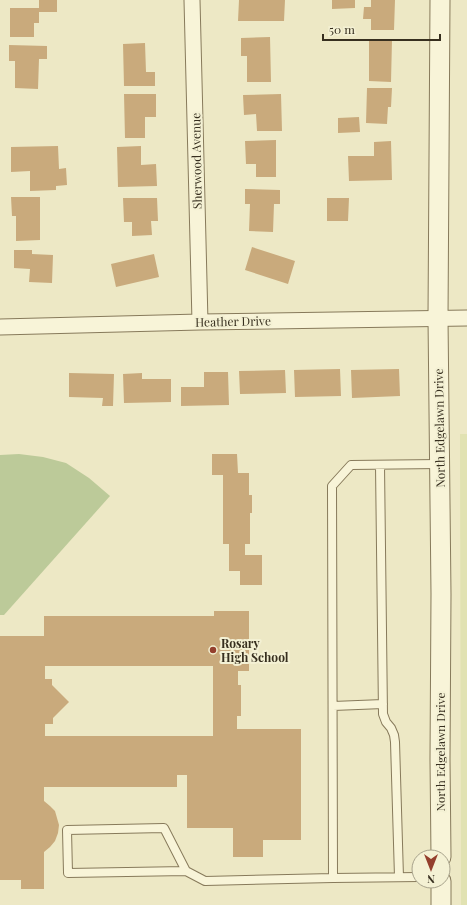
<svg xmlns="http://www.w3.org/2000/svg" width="467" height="905" viewBox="0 0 467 905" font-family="'Playfair Display',serif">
<rect width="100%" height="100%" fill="#ede8c5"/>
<path fill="#e1e2b2" d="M460 434H467V905H461Z"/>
<path fill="#bcca99" d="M19 454 43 457 66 463 89 478 110 496 4 615H0V455Z"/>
<path fill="#c9aa7c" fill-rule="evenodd" d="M39 0H57V12H39V23H34V37H10V8H39Z
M239 0H285L284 21H238Z
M332 0H355V8L332 9Z
M371 0H395L394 30H371V19H363L364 7H371Z
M270 37 271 82H247V56H241V38Z
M369 39 392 40 391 82 369 81Z
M145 43 146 72H155V86H124L123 44Z
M9 45 47 46V59H39L38 89 15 88V61H9Z
M367 88H392L391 107H388L387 124 366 123Z
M124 94H156V117H145V138H125Z
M281 94 282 131H257L256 114 244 115 243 95Z
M359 117 360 132 338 133V118Z
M276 140V177H256V164H246L245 141Z
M391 141 392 180 349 181 348 156H374V142Z
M58 146 59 169 66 168 67 185 56 186V190L30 191V171L11 172V147Z
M141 146V165L156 164 157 186 118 187 117 147Z
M245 189 280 190V204H274L273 232 249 231 250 204H245Z
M11 197H40V240L16 241V216H12Z
M123 198H157L158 221H151L152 235 132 236V222H124Z
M327 198H349L348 221H327Z
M252 247 295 261 288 284 245 270Z
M14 250H32V254L53 255 52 283 29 282 30 269 14 268Z
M154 254 159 277 116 287 111 264Z
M340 369 341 396 295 397 294 370Z
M399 369 400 396 352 398 351 370Z
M285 370 286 393 240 394 239 371Z
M204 372H228L229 405 181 406V387H204Z
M69 373 114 374 113 406H102L103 398 69 397Z
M142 373V379H171V402L124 403 123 374Z
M212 454H237L238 473H249V495H252V513H250V544H245V555H262V585H240V571H229V544H223V475H212Z
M214 611H249V671H238V685H241V716H237V729H301V840H263V857H233V828H187V775H177V787H44V801L50 806 55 811 59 825 58 833 55 841 50 847 44 852V889H21V880H0V636H44V616H214ZM45 666H213V736H45V724H53V718L69 702 52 685V679H45Z"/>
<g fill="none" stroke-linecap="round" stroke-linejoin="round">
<g stroke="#877a5b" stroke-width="10">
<path id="service" d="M380 465 383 714 386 722 391 728 394 735 395 742 399 877
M333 706 383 704
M186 871 164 828 67 830 68 873 186 871 205 881 333 878
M419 877 333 878 332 486 351 465 439 464"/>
</g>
<g stroke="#877a5b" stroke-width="17">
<path id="minor" d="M192 0 200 322
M0 327 200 322 467 318"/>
</g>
<g stroke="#877a5b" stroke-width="21">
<path id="tertiary" d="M440 0 438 318 441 594 440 759 441 857
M441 881V905"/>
</g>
<use href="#service" stroke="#f8f4d8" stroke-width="8"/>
<use href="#minor" stroke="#f8f4d8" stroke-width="15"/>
<use href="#tertiary" stroke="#f8f4d8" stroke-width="19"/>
</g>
<circle fill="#943f2d" stroke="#f4f1d4" stroke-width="1.5" cx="213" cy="650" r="4"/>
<g text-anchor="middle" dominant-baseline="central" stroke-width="4" stroke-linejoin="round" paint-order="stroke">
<g font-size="12" fill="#372f1f" stroke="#f4f1d4">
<text transform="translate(196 161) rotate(-91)">Sherwood Avenue</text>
<text transform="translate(233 321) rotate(-1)">Heather Drive</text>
<text transform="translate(439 428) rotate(-91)">North Edgelawn Drive</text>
<text transform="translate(440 752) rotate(-90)">North Edgelawn Drive</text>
</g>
<g font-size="12" font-weight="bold" fill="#372f1f" stroke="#f4f1d4" text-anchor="start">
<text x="221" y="643">Rosary<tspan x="221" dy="14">High School</tspan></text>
</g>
</g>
<g transform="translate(431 869) rotate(180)"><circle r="19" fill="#f4f1d4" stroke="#a8a38c"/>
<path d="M0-3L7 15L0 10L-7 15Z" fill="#943f2d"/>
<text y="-6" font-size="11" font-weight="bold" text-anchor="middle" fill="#372f1f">N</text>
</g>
<path d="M323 34v6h117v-6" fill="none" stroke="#372f1f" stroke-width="2"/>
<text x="329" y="34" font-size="12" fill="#372f1f" stroke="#f4f1d4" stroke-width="3" paint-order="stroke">50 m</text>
</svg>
